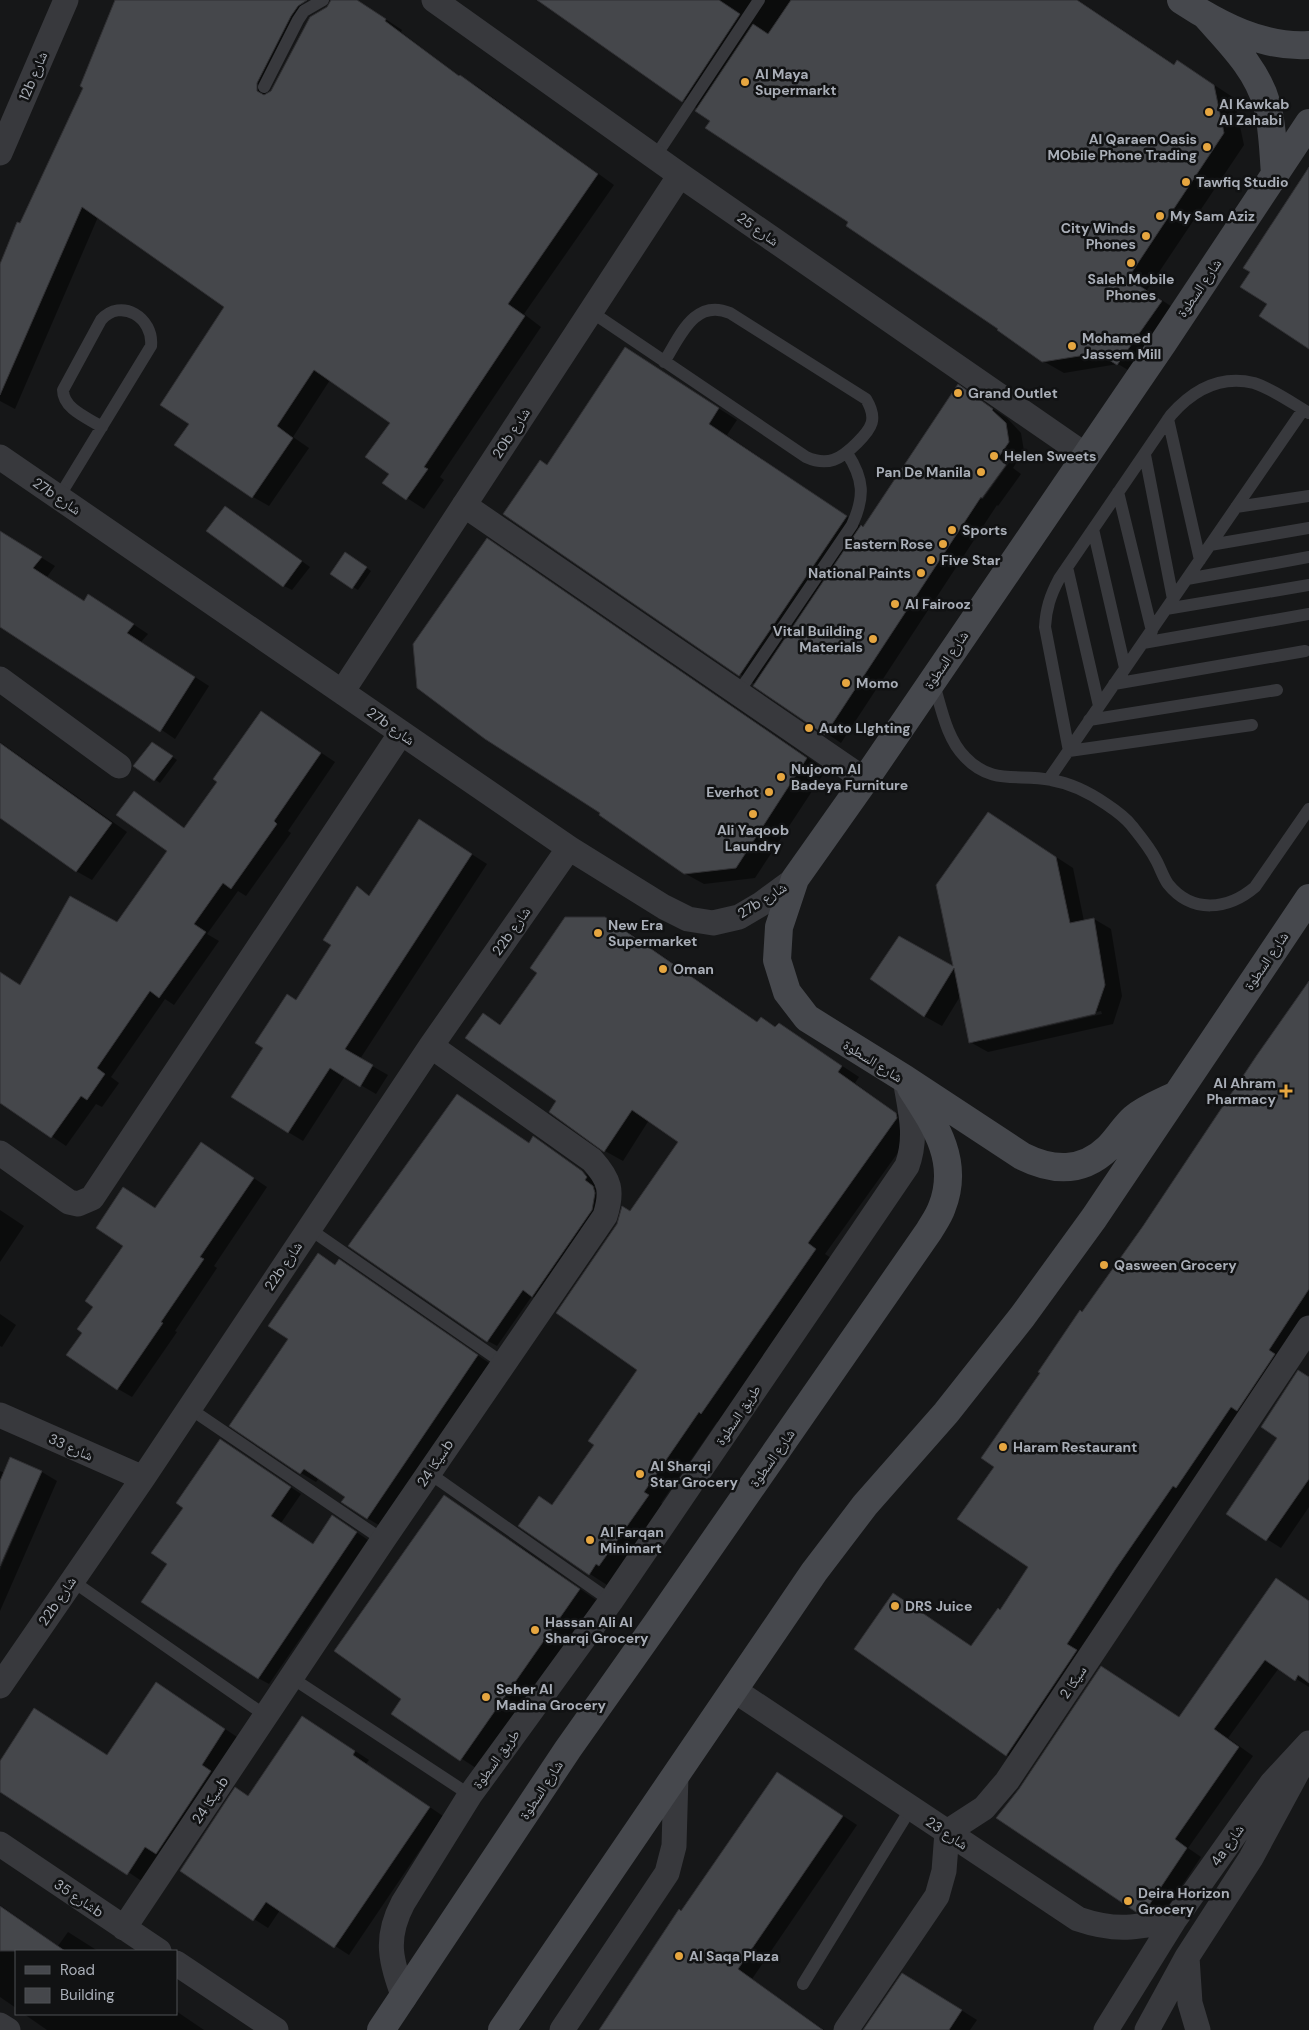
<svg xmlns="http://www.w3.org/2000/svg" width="1309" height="2030" viewBox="0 0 1309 2030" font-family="'DM Sans','Noto Naskh Arabic',sans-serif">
<rect width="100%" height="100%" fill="#161718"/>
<path fill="#0007" fill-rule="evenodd" d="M122 0H303L261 106 333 0H357L402 30 401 32 461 77 477 86 614 185 524 314 541 327 440 477 444 480 424 509 384 483 391 474 392 422 330 380 293 437 309 448 269 506 253 497 191 424 226 307 98 217 15 409 0 401V267L85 88Z
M539 0H1078L1175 65 1178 61 1234 98 1244 145 1147 290 1181 313 1138 376 1118 364 1064 373 1043 361 850 222 698 109Z
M626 349 737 420 727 435 864 528 958 386 1007 418 1021 433 1024 451 1013 468 1021 474 998 506 997 505 841 743 505 514 547 466ZM1009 459 1011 460 983 499H980Z
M234 512 310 567 292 590 284 586Z
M0 532 55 566 47 577 85 602 103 604 148 634 141 642 209 686 175 739 0 619Z
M487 540 506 551 826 770 755 878 704 884 684 873Z
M350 556 371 571 358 590 332 574Z
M262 713 335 762 288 831 291 833 246 896 238 891 207 934 219 941 174 1005 165 999 111 1077 119 1083 102 1107 96 1104 66 1146 0 1101V972L21 986 117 923 169 851 134 793 185 828 219 782Z
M0 742 127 832 92 880 76 871 0 817Z
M157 746 177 760 160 783 135 766Z
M989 813 1073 868 1084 921 1094 919 1111 929 1122 996 1113 1024 988 1052 970 1042 961 995 942 1026 924 1016 900 937 955 969ZM1101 1011 1102 1014 984 1041V1039Z
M434 830 487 864 360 1059 388 1075 376 1094 345 1076 303 1141 288 1132 296 1001 333 945 357 888 370 896Z
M605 918 624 929 759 1023 776 1028 779 1024 859 1077 855 1083 914 1126 915 1129 825 1254 834 1260 720 1424 717 1422 661 1503 666 1507 607 1585 590 1574 520 1526 553 1506 596 1445 639 1370 630 1212 680 1142 649 1120 623 1161 605 1151 558 1101 484 1015 502 1025Z
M1309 982V1322L1023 1764 1007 1755 856 1649 894 1594 972 1647 1001 1611 1029 1567 996 1466 1083 1313Z
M534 1138 592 1178 596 1183 594 1187 604 1196 542 1301 532 1296 497 1346 488 1341 530 1144Z
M215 1152 267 1187 214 1266 217 1268 175 1331 177 1332 132 1397 118 1389 83 1332 94 1307 156 1209Z
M0 1210 24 1226 0 1262Z
M318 1254 336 1265 354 1270 492 1365 382 1527 367 1518 346 1497 319 1478 316 1482 301 1473 231 1425 289 1338Z
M0 1314 16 1325 2 1347 0 1346Z
M1309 1377V1507L1281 1548 1227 1514 1279 1438Z
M231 1447 301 1494 281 1523 314 1545 343 1523 368 1540 269 1684 258 1678 168 1564Z
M0 1471 5 1473 0 1564Z
M42 1472 57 1481 0 1611V1570Z
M444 1497 527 1551 596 1600 479 1770 393 1714 403 1699Z
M1276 1580 1309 1601V1687L1279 1668 1228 1738 1253 1756 1188 1848 1201 1857 1160 1918 1152 1920 1137 1911Z
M172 1693 240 1739 143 1882 0 1785V1763L35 1709 108 1756Z
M303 1717 369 1760 366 1764 443 1816 349 1955 280 1910 268 1928 254 1919Z
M778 1773 857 1825 752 1979 824 2030H600Z
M0 1905 58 1946 68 1932 98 1951H16V2008L0 1997Z
M918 1983 977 2020 970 2030H865Z
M176 2011 204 2030H47L24 2014H176Z"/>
<path fill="#45474b" stroke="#313134" d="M115 0H307L298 6 291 16 257 83V91L264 95 271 91 310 17 327 7 331 0H357L386 19 385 21 459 76 460 75 598 174 508 304 525 316 424 467 428 469 406 500 382 483 389 474 365 457 390 423 314 370 277 426 293 438 252 498 174 445 189 424 160 405 224 307 82 207 0 395V264L17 222 20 223 83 88 80 86Z
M537 0H719L740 14 682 102Z
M791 0H1077L1174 65 1177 60 1214 85 1224 133 1128 278 1162 301 1117 365 1098 353 1042 362 997 330 998 329 846 226 848 222 705 128 710 121 695 111 753 24 768 34Z
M1309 167V349L1259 316 1267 304 1240 287 1250 272 1243 268Z
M625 347 719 408 709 424 847 516 739 676 503 514 540 460 547 465Z
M958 384 993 409 992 410 1006 423 1009 442 998 458 1006 465 982 498 981 497 825 735 753 686 861 525 863 527Z
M225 506 302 561 283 587 206 531Z
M0 531 42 557 33 568 84 601 88 594 134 624 127 633 195 677 160 732 0 627Z
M487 538 807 758 736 868 684 874 599 815 600 813 485 739 417 688 413 644Z
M345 552 367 567 352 589 330 574Z
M261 711 321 753 274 821 277 824 231 889 223 883 194 924 206 932 159 998 150 991 97 1068 105 1074 87 1100 81 1096 51 1138 0 1103V972L20 985 70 896 117 922 167 851 116 815 134 791 184 828 217 782 213 779Z
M152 742 173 756 154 781 133 766Z
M0 743 112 823 76 872 0 818Z
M988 812 1056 857 1070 923 1094 918 1105 985 1095 1014 969 1043 954 968 924 1017 870 979 899 936 953 966 936 885Z
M419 819 472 854 345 1049 373 1065 360 1087 330 1068 288 1133 231 1097 263 1048 255 1043 287 994 296 1000 331 945 323 940 357 886 369 896Z
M565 917H605L757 1022 761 1017 775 1027 779 1023 842 1066 838 1072 896 1113 897 1118 808 1243 816 1249 701 1414 699 1412 644 1492 649 1495 599 1566 596 1564 589 1575 518 1526 539 1496 552 1505 594 1445 588 1441 637 1370 556 1313 617 1224 622 1206 630 1211 678 1142 632 1110 604 1152 549 1112 556 1101 465 1038 483 1013 500 1025 537 973 530 968Z
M1309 981V1289L1269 1350 1275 1354 1237 1411 1231 1407 1176 1488 1173 1486 1115 1570 1067 1644 1077 1650 1006 1756 854 1649 893 1593 971 1646 998 1608 1000 1610 1028 1567 957 1519 994 1467 981 1458 1040 1373 1038 1372 1080 1310 1082 1312 1143 1226 1257 1055Z
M457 1094 529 1143 533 1136 582 1171 587 1177 585 1180 593 1186 595 1193 592 1210 532 1297 523 1290 487 1342 348 1246Z
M201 1142 254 1178 200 1257 204 1259 161 1322 163 1323 117 1390 66 1355 82 1333 77 1329 93 1307 85 1301 123 1246 96 1228 123 1187 155 1208Z
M318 1253 335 1265 339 1259 478 1355 367 1519 341 1502 345 1497 304 1469 300 1474 229 1426 288 1339 268 1326Z
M1298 1370 1309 1377V1479L1266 1541 1226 1514 1277 1438 1261 1427Z
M220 1439 291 1487 271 1516 313 1544 332 1515 357 1532 258 1679 141 1602 167 1564 151 1553 183 1508 176 1503Z
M10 1457 42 1471 0 1566V1481Z
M444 1495 580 1589 460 1761 391 1714 401 1699 334 1651Z
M1276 1578 1309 1601V1683L1298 1675 1295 1681 1265 1660 1214 1729 1239 1747 1175 1839 1187 1848 1145 1911 1136 1912 996 1818 1019 1789 1101 1666 1179 1717Z
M156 1682 225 1729 202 1765 211 1771 156 1854 145 1847 127 1875 0 1792V1761L34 1708 107 1755Z
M302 1716 355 1751 353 1755 430 1807 334 1948 266 1902 253 1921 180 1871 235 1787 248 1796Z
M777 1772 843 1816 738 1969 823 2030H599L679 1909 681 1911Z
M0 1906 65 1951H0Z
M902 1973 962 2010 949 2030H863Z"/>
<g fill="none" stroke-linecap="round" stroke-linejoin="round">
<path stroke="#38393d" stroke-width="12" d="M264 87 298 20 304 11 323 0
M655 157 759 0
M590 311 806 457C828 467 841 459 857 443 872 428 878 419 866 399L730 313C694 298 680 337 664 362
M1168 419 1200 560
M1145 455 1173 599
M1118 492 1152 631
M59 497 151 346C154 318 121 297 101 320L63 390C63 409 88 418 102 427
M1236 507 1309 496
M1093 529 1125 668
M1210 545 1309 528
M1067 567 1099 706
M1187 579 1309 557
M1166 609 1309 585
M1143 643 1309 614
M933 681C941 706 946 738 965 757 992 786 1019 773 1051 780 1069 783 1090 793 1106 804 1115 810 1126 818 1132 826 1140 836 1150 848 1156 860 1160 867 1163 877 1168 884 1192 914 1228 910 1255 887L1309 809
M1114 684 1305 651
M738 693 852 525C865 497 864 479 847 453
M1089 720 1277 690
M1252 725 1069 751 1045 627C1046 609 1050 596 1059 579L1171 415C1193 390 1221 375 1254 383 1273 389 1292 403 1309 413
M1049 779 1303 410
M308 1228 503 1363
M189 1408 383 1540
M429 1473 611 1601
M71 1580 266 1716
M292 1678 470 1795
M803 1984 911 1808"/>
<path stroke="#38393d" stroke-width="25" d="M434 0 680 175 1085 455
M0 153 66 0
M0 457 569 848 664 907 688 919 713 923 739 917 761 904 795 879
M464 505 865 780
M0 679 119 766
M342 692 680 175
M0 1153 69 1202 78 1204 92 1198 401 733
M0 1415 143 1478
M0 1686 143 1478 431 1046 569 848
M734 1690 1078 1919C1116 1932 1137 1928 1175 1919
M947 1832 984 1808 1007 1781 1309 1328
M0 1844 159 1951
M124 1928 383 1540 605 1216C613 1191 610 1180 592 1160L431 1046
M1187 1957 1190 2003 1198 2030
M176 1963 276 2030
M404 1998C391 1961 384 1939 403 1903L470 1795 611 1601 907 1166C918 1136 910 1110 905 1079
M0 2025 8 2030
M562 2030 667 1873 674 1846 676 1775
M846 2030 937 1896 944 1871 947 1832
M1106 2030 1175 1919 1253 1809 1272 1783 1309 1743
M1147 2030 1187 1957 1251 1858 1305 1758"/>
<path stroke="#46484d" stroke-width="28" d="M1181 0C1219 25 1263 48 1309 45
M1206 16C1230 43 1257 69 1267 105 1273 127 1273 151 1275 174
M1174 1096C1160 1103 1146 1108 1134 1118 1124 1127 1117 1139 1108 1148 1082 1173 1052 1171 1022 1156L905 1079 807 1018 787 992 777 960 779 927 795 879 865 780 1163 343 1309 123
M381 2030 568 1749 657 1623 929 1231C933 1224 939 1216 942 1207 960 1161 935 1125 911 1088
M502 2030 814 1572 865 1505 946 1413 1022 1317 1094 1218 1309 898"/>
</g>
<g fill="#e6a640" stroke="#111213" stroke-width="2">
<circle cx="745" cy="82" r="5"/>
<circle cx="1209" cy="112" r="5"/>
<circle cx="1207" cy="147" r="5"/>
<circle cx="1186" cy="182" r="5"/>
<circle cx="1160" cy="216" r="5"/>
<circle cx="1146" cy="236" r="5"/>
<circle cx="1131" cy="263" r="5"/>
<circle cx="1072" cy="346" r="5"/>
<circle cx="958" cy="393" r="5"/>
<circle cx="994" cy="456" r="5"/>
<circle cx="981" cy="472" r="5"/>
<circle cx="952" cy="530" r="5"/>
<circle cx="943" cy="544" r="5"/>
<circle cx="931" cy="560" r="5"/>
<circle cx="921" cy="573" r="5"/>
<circle cx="895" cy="604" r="5"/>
<circle cx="873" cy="639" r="5"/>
<circle cx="846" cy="683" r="5"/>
<circle cx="809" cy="728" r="5"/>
<circle cx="781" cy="777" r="5"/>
<circle cx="769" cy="792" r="5"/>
<circle cx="753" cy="814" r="5"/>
<circle cx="598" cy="933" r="5"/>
<circle cx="663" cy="969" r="5"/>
<path d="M1283.5 1083.5h5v5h5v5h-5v5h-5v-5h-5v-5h5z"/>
<circle cx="1104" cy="1265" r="5"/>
<circle cx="1003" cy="1447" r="5"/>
<circle cx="640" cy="1474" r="5"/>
<circle cx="590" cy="1540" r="5"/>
<circle cx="895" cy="1606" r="5"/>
<circle cx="535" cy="1630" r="5"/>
<circle cx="486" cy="1697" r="5"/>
<circle cx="1128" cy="1901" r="5"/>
<circle cx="679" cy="1956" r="5"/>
</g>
<g text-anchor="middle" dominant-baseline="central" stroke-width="5" stroke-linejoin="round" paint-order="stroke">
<g font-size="14" font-weight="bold" fill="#a9aeb7" stroke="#111213" text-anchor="start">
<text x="755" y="74">Al Maya<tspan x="755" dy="16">Supermarkt</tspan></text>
<text x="1219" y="104">Al Kawkab<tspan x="1219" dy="16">Al Zahabi</tspan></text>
<text x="1197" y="139" text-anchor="end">Al Qaraen Oasis<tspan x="1197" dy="16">MObile Phone Trading</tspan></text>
<text x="1196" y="182">Tawfiq Studio</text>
<text x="1170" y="216">My Sam Aziz</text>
<text x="1136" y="228" text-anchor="end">City Winds<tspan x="1136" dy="16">Phones</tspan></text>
<text x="1131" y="279" text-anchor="middle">Saleh Mobile<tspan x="1131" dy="16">Phones</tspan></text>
<text x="1082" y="338">Mohamed<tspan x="1082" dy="16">Jassem Mill</tspan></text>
<text x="968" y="393">Grand Outlet</text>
<text x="1004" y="456">Helen Sweets</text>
<text x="971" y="472" text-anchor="end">Pan De Manila</text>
<text x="962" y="530">Sports</text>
<text x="933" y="544" text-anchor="end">Eastern Rose</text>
<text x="941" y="560">Five Star</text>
<text x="911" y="573" text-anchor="end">National Paints</text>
<text x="905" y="604">Al Fairooz</text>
<text x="863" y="631" text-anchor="end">Vital Building<tspan x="863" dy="16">Materials</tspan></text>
<text x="856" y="683">Momo</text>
<text x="819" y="728">Auto LIghting</text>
<text x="791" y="769">Nujoom Al<tspan x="791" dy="16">Badeya Furniture</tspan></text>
<text x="759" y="792" text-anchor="end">Everhot</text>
<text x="753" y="830" text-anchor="middle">Ali Yaqoob<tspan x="753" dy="16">Laundry</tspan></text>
<text x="608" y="925">New Era<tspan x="608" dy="16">Supermarket</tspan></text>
<text x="673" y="969">Oman</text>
<text x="1276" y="1083" text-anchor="end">Al Ahram<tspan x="1276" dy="16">Pharmacy</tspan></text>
<text x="1114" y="1265">Qasween Grocery</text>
<text x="1013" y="1447">Haram Restaurant</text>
<text x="650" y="1466">Al Sharqi<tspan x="650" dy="16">Star Grocery</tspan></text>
<text x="600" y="1532">Al Farqan<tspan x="600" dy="16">Minimart</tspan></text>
<text x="905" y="1606">DRS Juice</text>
<text x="545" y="1622">Hassan Ali Al<tspan x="545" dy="16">Sharqi Grocery</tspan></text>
<text x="496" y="1689">Seher Al<tspan x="496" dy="16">Madina Grocery</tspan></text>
<text x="1138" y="1893">Deira Horizon<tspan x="1138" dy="16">Grocery</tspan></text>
<text x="689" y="1956">Al Saqa Plaza</text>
</g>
<g font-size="14" fill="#a9aeb7" stroke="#111213">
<text transform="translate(33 76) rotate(-67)">12b شارع</text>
<text transform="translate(758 229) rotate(35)">شارع 25</text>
<text transform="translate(1199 288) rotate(-56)">شارع السطوة</text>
<text transform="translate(511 433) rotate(-57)">20b شارع</text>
<text transform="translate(57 496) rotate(34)">27b شارع</text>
<text transform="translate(946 660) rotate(-56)">شارع السطوة</text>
<text transform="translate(391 726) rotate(35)">27b شارع</text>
<text transform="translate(762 900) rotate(-32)">27b شارع</text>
<text transform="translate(511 931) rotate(-55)">22b شارع</text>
<text transform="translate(1266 961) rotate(-56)">شارع السطوة</text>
<text transform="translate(873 1061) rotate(32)">شارع السطوة</text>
<text transform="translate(283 1266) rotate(-56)">22b شارع</text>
<text transform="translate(738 1415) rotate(-56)">طريق السطوة</text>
<text transform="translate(71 1447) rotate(24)">شارع 33</text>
<text transform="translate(772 1458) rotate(-55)">شارع السطوة</text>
<text transform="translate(435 1463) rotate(-56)">سيكا 24b</text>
<text transform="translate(57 1601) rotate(-56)">22b شارع</text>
<text transform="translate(1073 1682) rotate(-56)">سيكا 2</text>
<text transform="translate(496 1759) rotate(-54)">طريق السطوة</text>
<text transform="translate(541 1790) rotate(-57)">شارع السطوة</text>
<text transform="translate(210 1800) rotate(-56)">سيكا 24b</text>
<text transform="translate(947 1833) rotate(34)">شارع 23</text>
<text transform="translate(1227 1845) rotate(-55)">4a شارع</text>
<text transform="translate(79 1898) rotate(34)">شارع 35b</text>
</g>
</g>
<rect x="15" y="1950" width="162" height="65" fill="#111213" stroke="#4e5055"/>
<rect x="25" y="1966" width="25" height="8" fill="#46484d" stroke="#4e5055"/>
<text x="60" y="1975" font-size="15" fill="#a9aeb7">Road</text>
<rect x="25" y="1988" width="25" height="15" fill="#45474b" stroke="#4e5055"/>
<text x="60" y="2000" font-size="15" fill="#a9aeb7">Building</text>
</svg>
